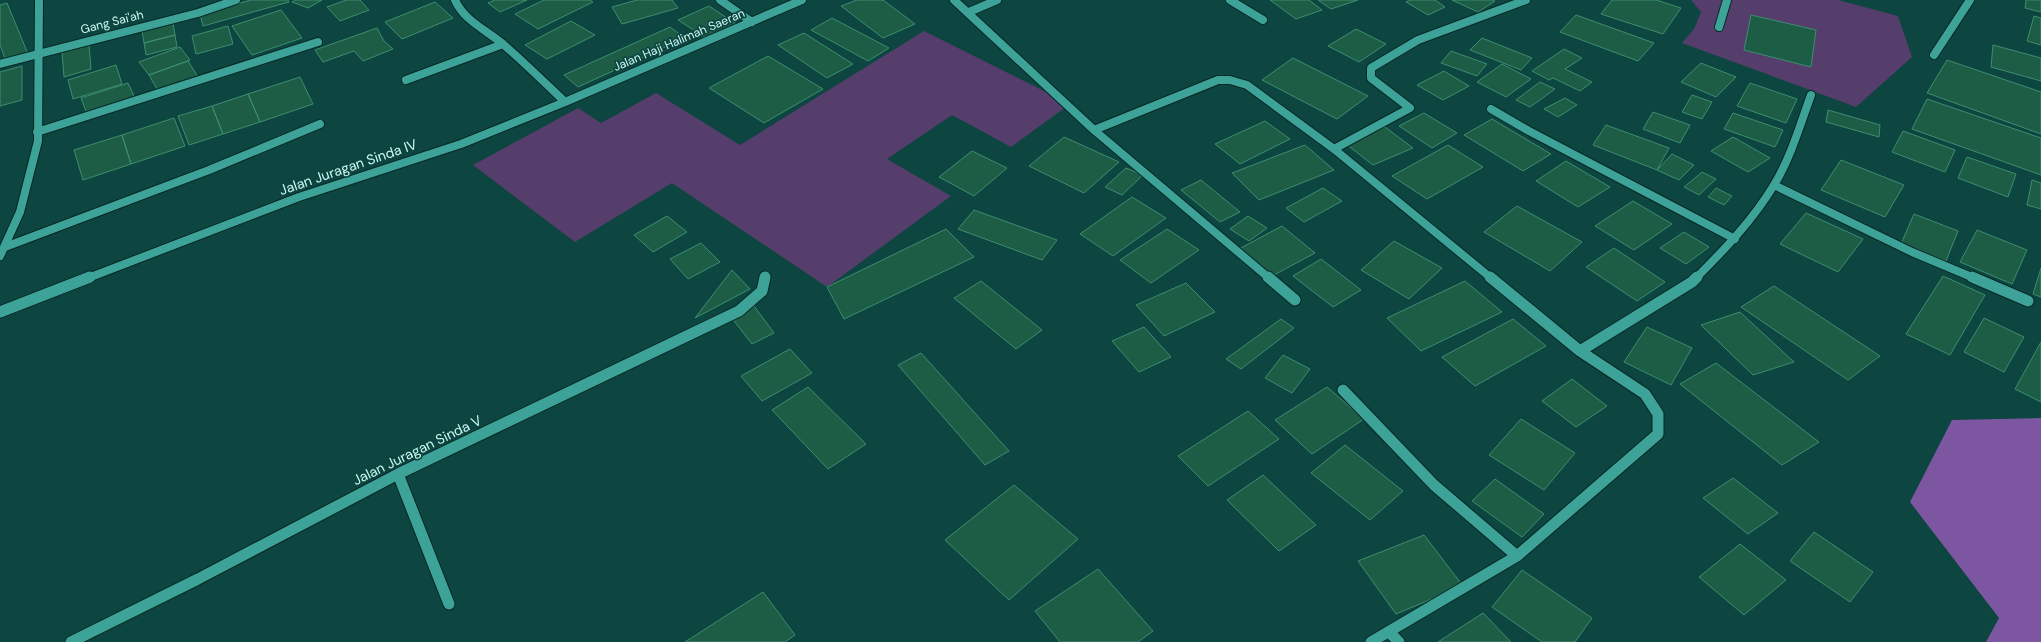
<svg xmlns="http://www.w3.org/2000/svg" width="2041" height="642" viewBox="0 0 2041 642" font-family="'DM Sans',sans-serif">
<rect width="100%" height="100%" fill="#0d4540"/>
<path fill="#553e6c" d="M1691 0H1838L1898 16 1912 57 1856 107 1682 43 1694 29 1701 12Z
M924 31 1070 104 1011 147 952 115 887 159 951 196 827 287 672 183 575 242 473 165 578 108 601 123 656 93 740 145Z"/>
<path fill="#7c56a0" d="M2041 418V642H1986L1999 618 1910 502 1952 420Z"/>
<path fill="#1d5d46" stroke="#3c8e70" d="M251 0H288L289 2 203 26 200 14Z
M295 0H322L308 8 292 2Z
M346 0H360L369 10 340 21 327 7Z
M495 0H527L500 12 488 3Z
M544 0H590L593 2 538 29 515 14Z
M637 0H672L678 8 622 24 612 7Z
M857 0H883L915 24 883 38 841 6Z
M1270 0H1309L1322 10 1296 19Z
M1318 0H1358L1331 9Z
M1410 0H1435L1445 7 1428 15 1406 2Z
M1452 0H1493L1495 1 1478 12Z
M1612 0H1656L1681 8 1663 34 1601 14Z
M2026 0H2041V12L2025 8Z
M435 2 453 18 402 39 385 22Z
M7 3 28 54 6 61 0 45V5Z
M709 6 736 24 706 38 678 20Z
M281 10 302 38 252 55 232 26Z
M1576 15 1654 43 1638 61 1560 32Z
M1751 15 1816 30 1811 67 1744 50Z
M2034 16 2041 18V45L2027 41Z
M832 18 889 48 868 61 811 30Z
M571 21 595 35 547 59 525 45Z
M173 23 175 35 144 43 142 31Z
M228 26 233 44 196 54 192 36Z
M670 27 685 38 578 87 564 75Z
M377 28 384 41 393 49 363 61 354 51 323 62 315 50Z
M1356 29 1386 44 1359 62 1328 46Z
M804 33 853 64 827 78 778 45Z
M175 35 177 47 146 55 144 43Z
M1482 38 1532 58 1521 70 1470 50Z
M89 45 91 69 64 77 62 52Z
M1993 45 2041 58V81L1991 67Z
M180 47 190 60 149 75 139 62Z
M1564 49 1582 58 1565 69 1592 82 1580 91 1553 78 1549 80 1532 71Z
M1451 51 1487 64 1477 76 1441 63Z
M768 56 823 89 764 123 709 88Z
M1293 58 1368 96 1337 119 1262 80Z
M1947 60 2041 92V134L1927 93Z
M188 61 198 77 158 91 149 75Z
M1701 63 1736 77 1716 97 1681 82Z
M1502 64 1531 79 1506 97 1477 82Z
M116 65 122 84 73 99 68 80Z
M22 66V100L0 106V72Z
M1444 71 1469 86 1443 100 1417 85Z
M300 77 313 104 260 122 248 94Z
M1540 82 1555 89 1530 107 1516 100Z
M128 83 135 98 87 114 81 98Z
M1750 83 1797 99 1786 123 1737 106Z
M248 94 260 122 223 134 212 106Z
M1692 95 1712 102 1702 119 1682 112Z
M1565 98 1577 105 1558 117 1544 109Z
M1927 99 2041 138V175L1912 129Z
M212 106 223 134 189 145 178 116Z
M1828 110 1880 125 1879 137 1826 122Z
M1653 112 1690 125 1680 143 1643 129Z
M1424 113 1457 133 1432 148 1399 126Z
M1733 113 1783 130 1775 147 1724 129Z
M174 118 185 146 131 164 122 135Z
M1492 119 1551 154 1523 171 1464 135Z
M1265 121 1290 139 1240 164 1215 144Z
M1606 125 1669 148 1657 170 1593 145Z
M1385 127 1413 148 1373 165 1346 144Z
M1903 131 1955 150 1945 172 1892 152Z
M122 135 131 164 83 180 74 150Z
M1064 137 1119 162 1084 193 1029 166Z
M1733 137 1770 158 1748 172 1711 151Z
M1305 145 1334 170 1259 200 1232 173Z
M1448 145 1483 167 1427 199 1392 176Z
M972 151 1007 168 974 196 939 177Z
M1672 154 1694 165 1679 180 1657 170Z
M1967 157 2016 174 2008 197 1958 178Z
M1841 160 1904 185 1885 217 1821 190Z
M1566 161 1610 187 1578 207 1536 181Z
M1126 168 1143 175 1122 195 1105 187Z
M1702 172 1716 179 1699 195 1684 187Z
M1201 180 1240 212 1220 222 1181 190Z
M2032 180 2041 183V209L2027 205Z
M1323 188 1342 201 1304 222 1286 208Z
M1716 188 1732 196 1724 205 1708 197Z
M1132 197 1166 218 1113 256 1080 234Z
M1633 201 1672 224 1634 250 1595 226Z
M1517 206 1582 242 1550 271 1484 232Z
M974 210 1057 240 1042 260 958 229Z
M1806 213 1863 239 1838 272 1780 244Z
M1914 214 1958 231 1946 261 1901 244Z
M667 216 687 232 653 252 634 235Z
M1248 216 1267 228 1249 241 1230 229Z
M1282 226 1315 253 1272 276 1239 249Z
M946 229 974 257 844 319 827 287Z
M1167 229 1199 250 1151 283 1120 260Z
M1977 230 2027 250 2012 284 1960 262Z
M1684 232 1709 247 1686 264 1660 248Z
M1394 241 1442 268 1409 299 1361 270Z
M701 243 720 262 688 279 670 259Z
M1614 248 1665 282 1637 301 1586 267Z
M1321 259 1361 290 1333 307 1293 276Z
M2041 268V297L2033 294Z
M732 270 750 289 695 318Z
M1943 276 1985 295 1950 355 1906 334Z
M981 281 1042 330 1016 349 954 298Z
M1465 281 1502 312 1421 351 1387 318Z
M1186 283 1215 312 1164 336 1136 305Z
M1774 286 1880 356 1848 380 1741 307Z
M754 306 774 333 752 344 731 317Z
M1740 312 1794 362 1753 375 1701 325Z
M1984 318 2024 337 2004 372 1964 352Z
M1281 319 1294 328 1241 369 1226 359Z
M1513 319 1546 346 1475 386 1442 357Z
M1144 327 1171 357 1139 372 1112 341Z
M1647 327 1692 348 1671 385 1624 362Z
M2041 342V402L2015 389Z
M790 349 812 373 762 401 741 376Z
M921 353 1009 451 985 465 898 365Z
M1283 355 1310 369 1292 393 1265 378Z
M1716 363 1819 442 1782 465 1680 384Z
M1572 379 1607 406 1576 427 1542 401Z
M808 387 866 444 828 469 772 410Z
M1327 387 1364 419 1312 454 1275 420Z
M1248 411 1279 439 1208 486 1178 456Z
M1521 419 1575 453 1544 490 1489 455Z
M1345 445 1403 491 1370 520 1311 473Z
M1263 475 1316 525 1279 551 1227 500Z
M1733 478 1778 513 1748 534 1703 498Z
M1495 479 1544 514 1522 537 1472 501Z
M1014 485 1078 539 1009 600 945 540Z
M1814 532 1873 572 1850 602 1790 561Z
M1424 535 1463 586 1396 614 1358 561Z
M1740 544 1786 580 1744 615 1699 577Z
M1098 569 1153 631 1138 642H1060L1035 611Z
M1522 570 1592 618 1575 642H1542L1492 607Z
M763 592 795 635 785 642H685Z
M1483 613 1511 642H1438Z"/>
<g fill="none" stroke-linecap="round" stroke-linejoin="round">
<g stroke="#082825" stroke-width="10">
<path id="lane" d="M1719 27 1727 0"/>
</g>
<g stroke="#082825" stroke-width="10">
<path id="street-far1" d="M455 0C465 22 487 30 504 45 525 63 545 83 565 102
M720 0 752 22
M954 0 1094 130 1269 278
M1230 0 1263 20
M969 12 997 0
M1934 55 1970 0
M0 64 198 13 236 0
M406 80 503 44
M1491 109 1529 131 1735 239
M1094 130 1218 80H1230L1247 85 1334 149 1491 278
M37 132 318 42
M1334 149 1410 108 1371 78V68L1418 40 1526 0
M1774 185 1912 252 1974 278
M5 247 209 170 320 124
M0 256 20 212 38 141 39 0
M88 278 299 197 461 144 565 102 802 0
M1696 278C1724 250 1753 220 1774 185 1791 157 1800 125 1811 95"/>
</g>
<g stroke="#082825" stroke-width="13">
<path id="street" d="M1268 277 1295 300
M1972 277 2028 301
M0 312 90 277
M1580 351 1692 282 1697 277
M1343 390 1434 485 1517 556
M398 474 449 604
M1389 632 1399 642
M71 642 198 579 398 474 739 311 762 291 765 277
M1371 642 1517 556 1658 434V414L1645 394 1580 351 1490 277"/>
</g>
<use href="#lane" stroke="#3da298" stroke-width="8"/>
<use href="#street-far1" stroke="#3da298" stroke-width="8"/>
<use href="#street" stroke="#3da298" stroke-width="11"/>
</g>
<g text-anchor="middle" dominant-baseline="central" stroke-width="3.5" stroke-linejoin="round" paint-order="stroke">
<g font-size="12" fill="#ccf9f3" stroke="#0d4540">
<text transform="translate(112 22) rotate(-14)">Gang Sai'ah</text>
<text transform="translate(679 40) rotate(-23)">Jalan Haji Halimah Saeran</text>
</g>
<g font-size="14" fill="#ccf9f3" stroke="#0d4540">
<text transform="translate(348 167) rotate(-19)">Jalan Juragan Sinda IV</text>
<text transform="translate(417 450) rotate(-26)">Jalan Juragan Sinda V</text>
</g>
</g>
</svg>
